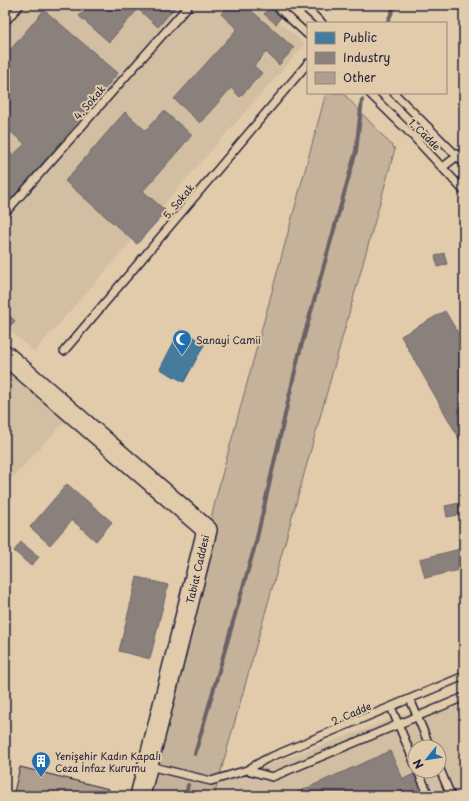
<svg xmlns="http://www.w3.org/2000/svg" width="469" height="801" viewBox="0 0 469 801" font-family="'Playpen Sans',sans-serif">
<rect width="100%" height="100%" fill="#e1cbab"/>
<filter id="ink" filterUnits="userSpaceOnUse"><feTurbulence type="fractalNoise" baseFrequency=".025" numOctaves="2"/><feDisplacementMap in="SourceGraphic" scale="8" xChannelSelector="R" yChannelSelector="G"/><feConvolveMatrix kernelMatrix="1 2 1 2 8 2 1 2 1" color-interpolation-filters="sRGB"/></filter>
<g filter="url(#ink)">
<path fill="#d2bea2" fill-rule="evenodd" d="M5 5H259L305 44 34 352 5 326Z
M5 367 66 420 5 486Z
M464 692V796H214L217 784ZM415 747H439V771H415Z"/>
<path fill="#c5b29b" stroke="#746a6b" d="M326 93H343L395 149 214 796H143L219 486Z"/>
<path fill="#457b9d" stroke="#3a6080" d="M180 330 205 343 184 382 160 369Z"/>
<path fill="#8a817c" stroke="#6b6468" d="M89 5H177L158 27 138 9 109 42 79 16Z
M229 5H245L294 48 279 65 266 52 254 66 262 73 240 97 231 88 200 123 174 99 237 29 221 14Z
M269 7 281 17 276 24 264 14Z
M44 10 118 73 5 208V148L13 155 25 144 5 127V56Z
M164 111 192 135 143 191 166 211 137 244 65 181 125 112 145 130Z
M444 253 447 264 438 267 435 256Z
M445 311 464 343V438L460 440 401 336Z
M6 312 15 321 8 328 5 326Z
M67 484 112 522 96 541 72 520 50 545 30 527Z
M464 502V514L447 517 445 506Z
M21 542 39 557 31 566 14 551Z
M464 548V569L425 578 420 559Z
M137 577 168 585 150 659 119 651Z
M390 751 403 779 414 774 421 789 406 796H289Z"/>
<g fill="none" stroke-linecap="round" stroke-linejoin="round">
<path stroke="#6b6265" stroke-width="4" d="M387 23 395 5
M195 754 256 542 298 358 356 151 362 100
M186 796 188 785"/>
</g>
<path fill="#af9e8e" stroke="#22223b" d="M20 767 109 789 107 796H13Z"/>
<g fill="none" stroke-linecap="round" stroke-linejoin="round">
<g stroke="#22223b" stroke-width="10">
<path id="lane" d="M275 5 308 35
M302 5 322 23
M5 22 20 5
M369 93 413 136 464 191
M394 93 464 163
M443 167 464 151
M5 213 189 5
M64 351 308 63
M410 699 430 747
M391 707 415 764
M149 766 211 781 247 770 266 759 464 676
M439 767 451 796
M247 770 272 777 464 697
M418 771 429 796"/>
</g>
<g stroke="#22223b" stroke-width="22">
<path id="secondary" d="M5 355 207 530 140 796"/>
</g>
<use href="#lane" stroke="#e1cbab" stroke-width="7"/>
<use href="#secondary" stroke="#e1cbab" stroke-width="19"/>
</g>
</g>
<defs>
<g id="mosque-pin" transform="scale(1)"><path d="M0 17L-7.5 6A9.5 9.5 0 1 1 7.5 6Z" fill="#1f6fb2" stroke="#e1cbab"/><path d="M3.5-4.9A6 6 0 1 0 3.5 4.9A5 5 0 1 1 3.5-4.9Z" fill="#fff"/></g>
<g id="building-pin" transform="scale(1)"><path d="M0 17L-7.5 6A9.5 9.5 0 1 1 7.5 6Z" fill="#1f6fb2" stroke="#e1cbab"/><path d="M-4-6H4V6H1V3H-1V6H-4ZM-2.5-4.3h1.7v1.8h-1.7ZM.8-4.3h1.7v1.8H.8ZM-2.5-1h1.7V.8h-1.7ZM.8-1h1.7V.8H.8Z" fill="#fff"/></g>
</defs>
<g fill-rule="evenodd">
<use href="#mosque-pin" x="182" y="339"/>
<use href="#building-pin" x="41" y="761"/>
</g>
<g text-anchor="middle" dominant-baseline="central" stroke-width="4" stroke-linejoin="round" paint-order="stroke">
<g font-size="10" fill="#22223b" stroke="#e1cbab">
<text transform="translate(89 102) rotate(-49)">4. Sokak</text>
<text transform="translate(425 134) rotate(45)">1. Cadde</text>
<text transform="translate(178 201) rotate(-50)">5. Sokak</text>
<text transform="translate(197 569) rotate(-77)">Tabiat Caddesi</text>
<text transform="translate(351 713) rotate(-23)">2. Cadde</text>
</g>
<g font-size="10" fill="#22223b" stroke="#e1cbab" text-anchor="start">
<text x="196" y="339">Sanayi Camii</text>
<text x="55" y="755">Yenişehir Kadın Kapalı<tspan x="55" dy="12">Ceza İnfaz Kurumu</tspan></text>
</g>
</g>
<rect width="469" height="801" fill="none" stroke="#e1cbab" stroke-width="20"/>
<rect x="10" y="10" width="449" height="781" fill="none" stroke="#22223b" stroke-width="1.5" filter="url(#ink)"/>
<rect x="307" y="22" width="140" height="72" fill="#e1cbab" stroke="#95877e"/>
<rect x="315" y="32" width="20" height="12" fill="#457b9d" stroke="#95877e"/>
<text x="343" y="42" font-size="12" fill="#22223b">Public</text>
<rect x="315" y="52" width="20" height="12" fill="#8a817c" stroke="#95877e"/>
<text x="343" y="62" font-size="12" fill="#22223b">Industry</text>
<rect x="315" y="72" width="20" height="12" fill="#af9e8e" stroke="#95877e"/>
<text x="343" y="82" font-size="12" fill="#22223b">Other</text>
<g transform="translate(427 759) rotate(240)"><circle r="19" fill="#e1cbab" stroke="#95877e"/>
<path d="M0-3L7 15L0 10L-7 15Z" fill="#1f6fb2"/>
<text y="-6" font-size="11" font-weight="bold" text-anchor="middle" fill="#22223b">N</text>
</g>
</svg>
